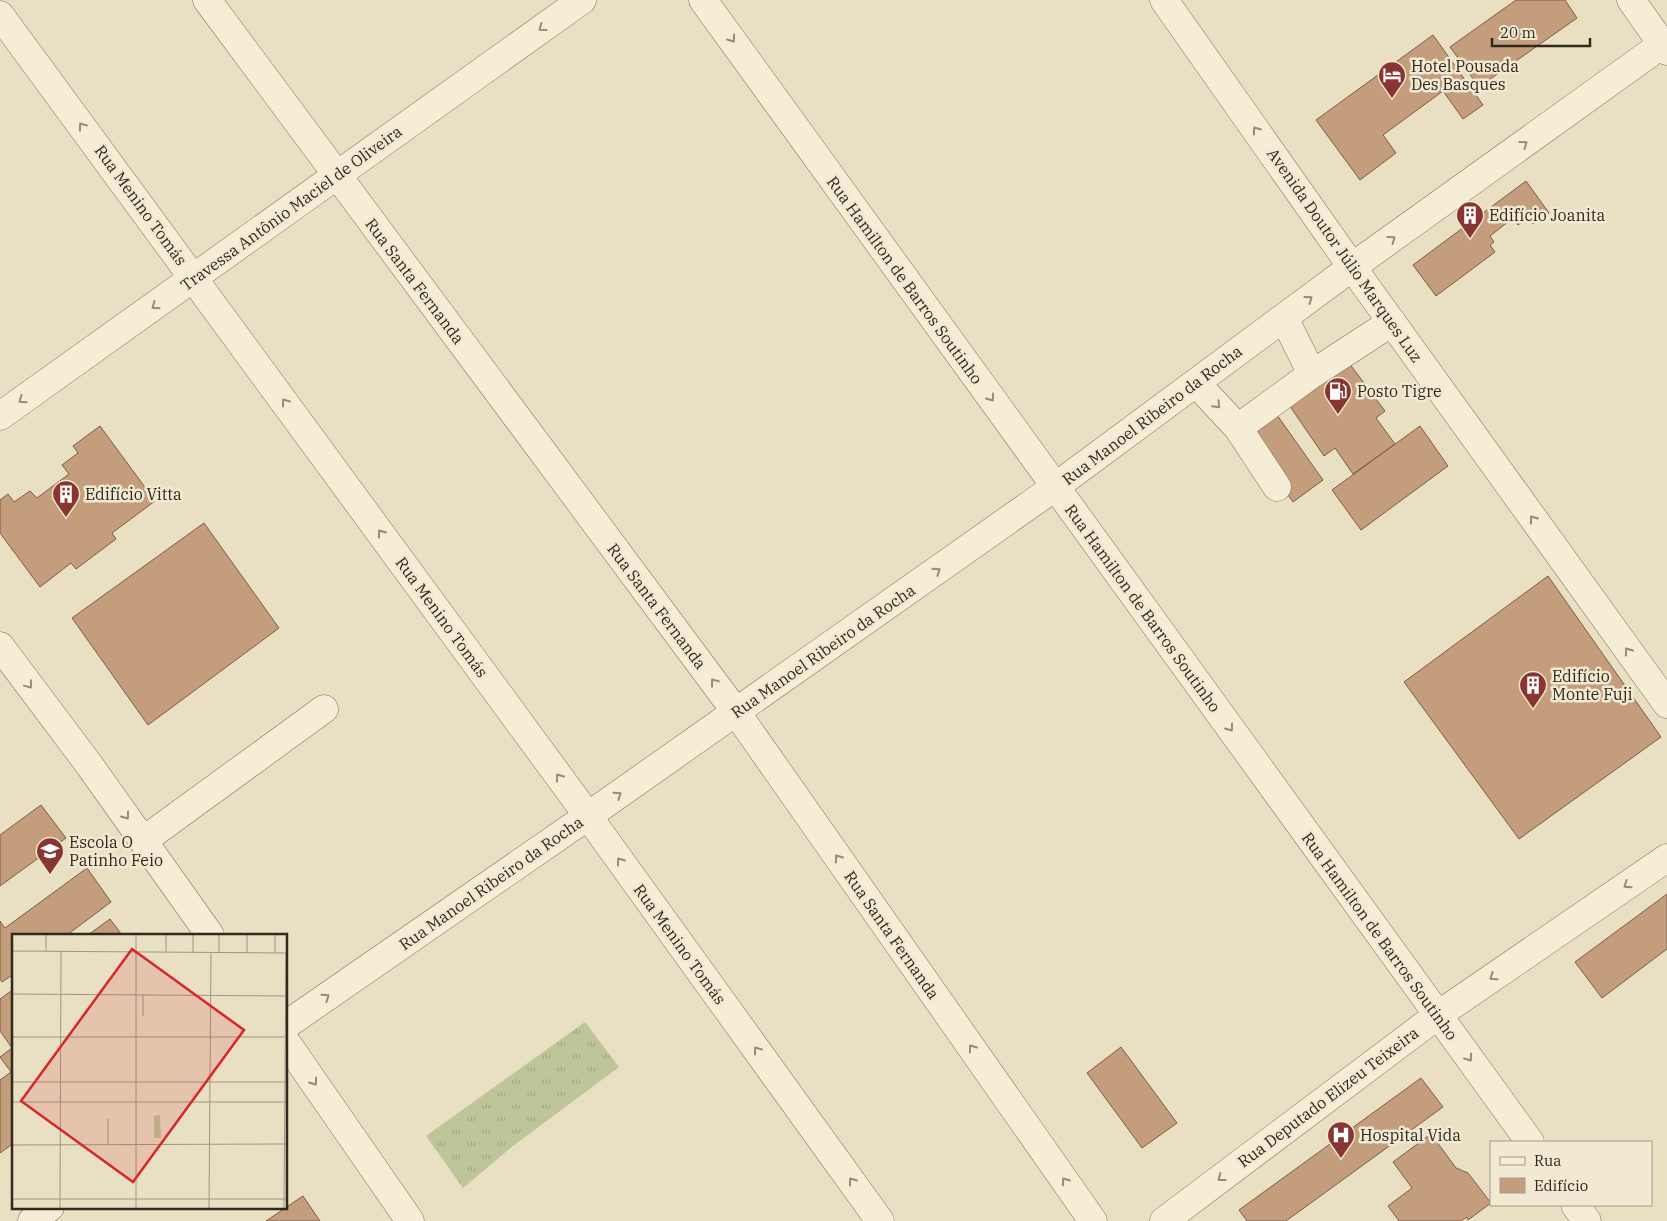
<svg xmlns="http://www.w3.org/2000/svg" width="1667" height="1221" viewBox="0 0 1667 1221" font-family="'IBM Plex Serif',serif">
<defs>
<pattern id="grass-tufts" width="24" height="20" patternUnits="userSpaceOnUse" patternTransform="scale(1.25)"><rect width="24" height="20" fill="#bec598"/><path d="M3 7l-1-3M5 7V3M7 7l1-3M15 17l-1-3M17 17v-4M19 17l1-3" fill="none" stroke="#a4a983"/></pattern>
</defs>
<rect width="100%" height="100%" fill="#e9dfc3"/>
<path fill="url(#grass-tufts)" d="M585 1022 619 1067 513 1146 463 1188 426 1136Z"/>
<path fill="#c39d7c" stroke="#7d5d44" d="M1516 0H1565L1577 18 1479 87 1450 47Z
M1433 35 1483 105 1463 119 1443 91 1383 135 1396 153 1360 180 1316 120Z
M1526 181 1549 213 1533 224 1528 217 1518 225 1513 218 1490 236 1494 242 1490 245 1495 252 1436 296 1413 265Z
M1346 359 1385 411 1376 418 1395 444 1353 474 1335 448 1324 456 1285 399Z
M1277 415 1323 480 1293 502 1246 437Z
M100 426 155 501 112 533 116 539 76 569 71 563 40 587 0 533V500L8 494 14 502 30 491 37 498 69 474 62 465 78 453 73 446Z
M1420 426 1448 466 1361 530 1332 490Z
M204 523 279 628 148 725 72 618Z
M1548 576 1661 737 1519 839 1404 682Z
M41 805 66 838 0 886V835Z
M87 868 111 902 67 935H14V974L2 982 0 979V921L5 928Z
M1667 894V949L1602 998 1575 962Z
M110 919 122 935H88Z
M14 989V1143L0 1153V1080L11 1072 0 1057 12 1048 0 1031V999Z
M1121 1047 1177 1123 1142 1148 1087 1073Z
M1421 1078 1443 1107 1286 1221H1247L1239 1210Z
M1431 1134 1456 1168 1468 1173 1491 1203 1468 1220 1467 1217 1461 1221H1399L1388 1206 1412 1188 1393 1162Z
M303 1196 320 1221H266Z"/>
<g fill="none" stroke-linecap="round" stroke-linejoin="round">
<g stroke="#81715c" stroke-width="29">
<path id="minor" d="M207 0 736 712 1093 1221
M703 0 1530 1142
M1164 0 1352 267 1667 704
M1631 0 1667 51
M0 15 588 816 880 1221
M1284 318 1312 374
M1196 383 1238 428 1277 487
M0 416 582 0
M1238 428 1312 374 1392 322
M0 646 90 766 210 935
M144 840 324 709
M286 1025 588 816 1055 487 1352 267 1667 41
M286 1042 410 1221
M1575 1205 1587 1221
M32 1221 50 1207
M1164 1221 1438 1015 1667 858"/>
</g>
<use href="#minor" stroke="#f5edd5" stroke-width="28"/>
</g>
<defs><path id="oneway-chevron" d="M-2-3.5L2.5 0L-2 3.5" fill="none" stroke-width="1.6" stroke-linecap="round" stroke-linejoin="round" transform="scale(1.25)"/></defs>
<g stroke="#948b7a">
<use href="#oneway-chevron" transform="translate(542 28) rotate(144)"/>
<use href="#oneway-chevron" transform="translate(732 39) rotate(54)"/>
<use href="#oneway-chevron" transform="translate(82 126) rotate(-126)"/>
<use href="#oneway-chevron" transform="translate(1256 130) rotate(-125)"/>
<use href="#oneway-chevron" transform="translate(1524 144) rotate(-36)"/>
<use href="#oneway-chevron" transform="translate(1392 239) rotate(-36)"/>
<use href="#oneway-chevron" transform="translate(1309 299) rotate(-36)"/>
<use href="#oneway-chevron" transform="translate(155 306) rotate(145)"/>
<use href="#oneway-chevron" transform="translate(991 398) rotate(54)"/>
<use href="#oneway-chevron" transform="translate(22 400) rotate(145)"/>
<use href="#oneway-chevron" transform="translate(285 402) rotate(-126)"/>
<use href="#oneway-chevron" transform="translate(1217 405) rotate(47)"/>
<use href="#oneway-chevron" transform="translate(1533 519) rotate(-126)"/>
<use href="#oneway-chevron" transform="translate(381 533) rotate(-126)"/>
<use href="#oneway-chevron" transform="translate(937 571) rotate(-35)"/>
<use href="#oneway-chevron" transform="translate(1628 651) rotate(-126)"/>
<use href="#oneway-chevron" transform="translate(714 682) rotate(-127)"/>
<use href="#oneway-chevron" transform="translate(29 685) rotate(53)"/>
<use href="#oneway-chevron" transform="translate(1230 728) rotate(54)"/>
<use href="#oneway-chevron" transform="translate(559 777) rotate(-126)"/>
<use href="#oneway-chevron" transform="translate(618 795) rotate(-35)"/>
<use href="#oneway-chevron" transform="translate(126 816) rotate(54)"/>
<use href="#oneway-chevron" transform="translate(838 858) rotate(-125)"/>
<use href="#oneway-chevron" transform="translate(620 861) rotate(-126)"/>
<use href="#oneway-chevron" transform="translate(1627 885) rotate(146)"/>
<use href="#oneway-chevron" transform="translate(1493 977) rotate(146)"/>
<use href="#oneway-chevron" transform="translate(326 997) rotate(-35)"/>
<use href="#oneway-chevron" transform="translate(972 1048) rotate(-125)"/>
<use href="#oneway-chevron" transform="translate(757 1050) rotate(-126)"/>
<use href="#oneway-chevron" transform="translate(1469 1058) rotate(54)"/>
<use href="#oneway-chevron" transform="translate(314 1082) rotate(55)"/>
<use href="#oneway-chevron" transform="translate(1221 1178) rotate(143)"/>
<use href="#oneway-chevron" transform="translate(852 1181) rotate(-126)"/>
<use href="#oneway-chevron" transform="translate(1065 1181) rotate(-125)"/>
</g>
<defs>
<g id="hotel-pin" transform="scale(1.4375)"><path d="M0 17L-7.5 6A9.5 9.5 0 1 1 7.5 6Z" fill="#893532" stroke="#f1e9d1"/><path d="M-6-4.5h1.5V1H6V5H4.5V3h-9V5H-6ZM-4 0a1.8 1.8 0 1 1 3.6 0ZM.5 0V-2.5h3Q6-2.5 6 0Z" fill="#fff"/></g>
<g id="building-pin" transform="scale(1.4375)"><path d="M0 17L-7.5 6A9.5 9.5 0 1 1 7.5 6Z" fill="#893532" stroke="#f1e9d1"/><path d="M-4-6H4V6H1V3H-1V6H-4ZM-2.5-4.3h1.7v1.8h-1.7ZM.8-4.3h1.7v1.8H.8ZM-2.5-1h1.7V.8h-1.7ZM.8-1h1.7V.8H.8Z" fill="#fff"/></g>
<g id="fuel-pin" transform="scale(1.4375)"><path d="M0 17L-7.5 6A9.5 9.5 0 1 1 7.5 6Z" fill="#893532" stroke="#f1e9d1"/><path d="M-5.5-6h7V0h2V4h1.3V-2.5L3-4.5l.8-.8L6-3V5H2.5V1h-1V6h-7ZM-4.2-4.7v3.2H.2V-4.7Z" fill="#fff"/></g>
<g id="school-pin" transform="scale(1.4375)"><path d="M0 17L-7.5 6A9.5 9.5 0 1 1 7.5 6Z" fill="#893532" stroke="#f1e9d1"/><path d="M0-5L7-2L0 1L-7-2ZM-4 1L0 2.5L4 1V4Q0 6-4 4Z" fill="#fff"/></g>
<g id="hospital-pin" transform="scale(1.4375)"><path d="M0 17L-7.5 6A9.5 9.5 0 1 1 7.5 6Z" fill="#893532" stroke="#f1e9d1"/><path d="M-5-5h3v3.5h4V-5h3V5h-3V1.5h-4V5h-3Z" fill="#fff"/></g>
</defs>
<g fill-rule="evenodd">
<use href="#hotel-pin" x="1392" y="75"/>
<use href="#building-pin" x="1470" y="215"/>
<use href="#fuel-pin" x="1338" y="391"/>
<use href="#building-pin" x="66" y="494"/>
<use href="#building-pin" x="1533" y="685"/>
<use href="#school-pin" x="50" y="851"/>
<use href="#hospital-pin" x="1341" y="1135"/>
</g>
<g text-anchor="middle" dominant-baseline="central" stroke-width="5" stroke-linejoin="round" paint-order="stroke">
<g font-size="16" fill="#32291e" stroke="#f1e9d1" text-anchor="start">
<text x="1411" y="66">Hotel Pousada<tspan x="1411" dy="18">Des Basques</tspan></text>
<text x="1489" y="215">Edifício Joanita</text>
<text x="1357" y="391">Posto Tigre</text>
<text x="85" y="494">Edifício Vitta</text>
<text x="1552" y="676">Edifício<tspan x="1552" dy="18">Monte Fuji</tspan></text>
<text x="69" y="842">Escola O<tspan x="69" dy="18">Patinho Feio</tspan></text>
<text x="1360" y="1135">Hospital Vida</text>
</g>
<g font-size="16" fill="#32291e" stroke="#f1e9d1">
<text transform="translate(141 205) rotate(54)">Rua Menino Tomás</text>
<text transform="translate(291 208) rotate(-36)">Travessa Antônio Maciel de Oliveira</text>
<text transform="translate(1345 255) rotate(55)">Avenida Doutor Júlio Marques Luz</text>
<text transform="translate(905 280) rotate(54)">Rua Hamilton de Barros Soutinho</text>
<text transform="translate(415 281) rotate(53)">Rua Santa Fernanda</text>
<text transform="translate(1152 415) rotate(-37)">Rua Manoel Ribeiro da Rocha</text>
<text transform="translate(657 606) rotate(53)">Rua Santa Fernanda</text>
<text transform="translate(1143 608) rotate(54)">Rua Hamilton de Barros Soutinho</text>
<text transform="translate(442 617) rotate(54)">Rua Menino Tomás</text>
<text transform="translate(823 651) rotate(-35)">Rua Manoel Ribeiro da Rocha</text>
<text transform="translate(491 883) rotate(-35)">Rua Manoel Ribeiro da Rocha</text>
<text transform="translate(892 935) rotate(55)">Rua Santa Fernanda</text>
<text transform="translate(1380 936) rotate(54)">Rua Hamilton de Barros Soutinho</text>
<text transform="translate(680 944) rotate(54)">Rua Menino Tomás</text>
<text transform="translate(1328 1097) rotate(-37)">Rua Deputado Elizeu Teixeira</text>
</g>
</g>
<g transform="translate(12 934)">
<rect width="275" height="275" fill="#e9dfc3"/>
<path d="M148 181 149 204H142V182Z" fill="#bec598"/>
<path fill="none" stroke="#a09681" stroke-width="1" d="M34 1V17M154 1V18M181 1V18M235 1V19M0 17 275 19M207 19V1M263 19V1M0 60 275 62M131 82V61M0 103H275M0 148H275M0 168H275M96 185V210M0 211 275 210M0 265H275M48 274 49 17M124 274V1M197 274 199 19M272 274 274 19"/>
<path fill="#d62828" fill-opacity="0.15" stroke="#d62828" stroke-width="2.5" d="M120 15 232 96 121 248 9 167Z"/>
<rect width="275" height="275" fill="none" stroke="#32291e" stroke-width="2.5"/>
</g>
<rect x="1490" y="1141" width="162" height="65" fill="#f1e9d1" stroke="#a59c89"/>
<rect x="1500" y="1157" width="25" height="8" fill="#f5edd5" stroke="#a59c89"/>
<text x="1534" y="1166" font-size="15" fill="#32291e">Rua</text>
<rect x="1500" y="1178" width="25" height="15" fill="#c39d7c" stroke="#a59c89"/>
<text x="1534" y="1191" font-size="15" fill="#32291e">Edifício</text>
<path d="M1492 38v8h98v-8" fill="none" stroke="#32291e" stroke-width="2.5"/>
<text x="1500" y="38" font-size="15" fill="#32291e" stroke="#f1e9d1" stroke-width="4" paint-order="stroke">20 m</text>
</svg>
